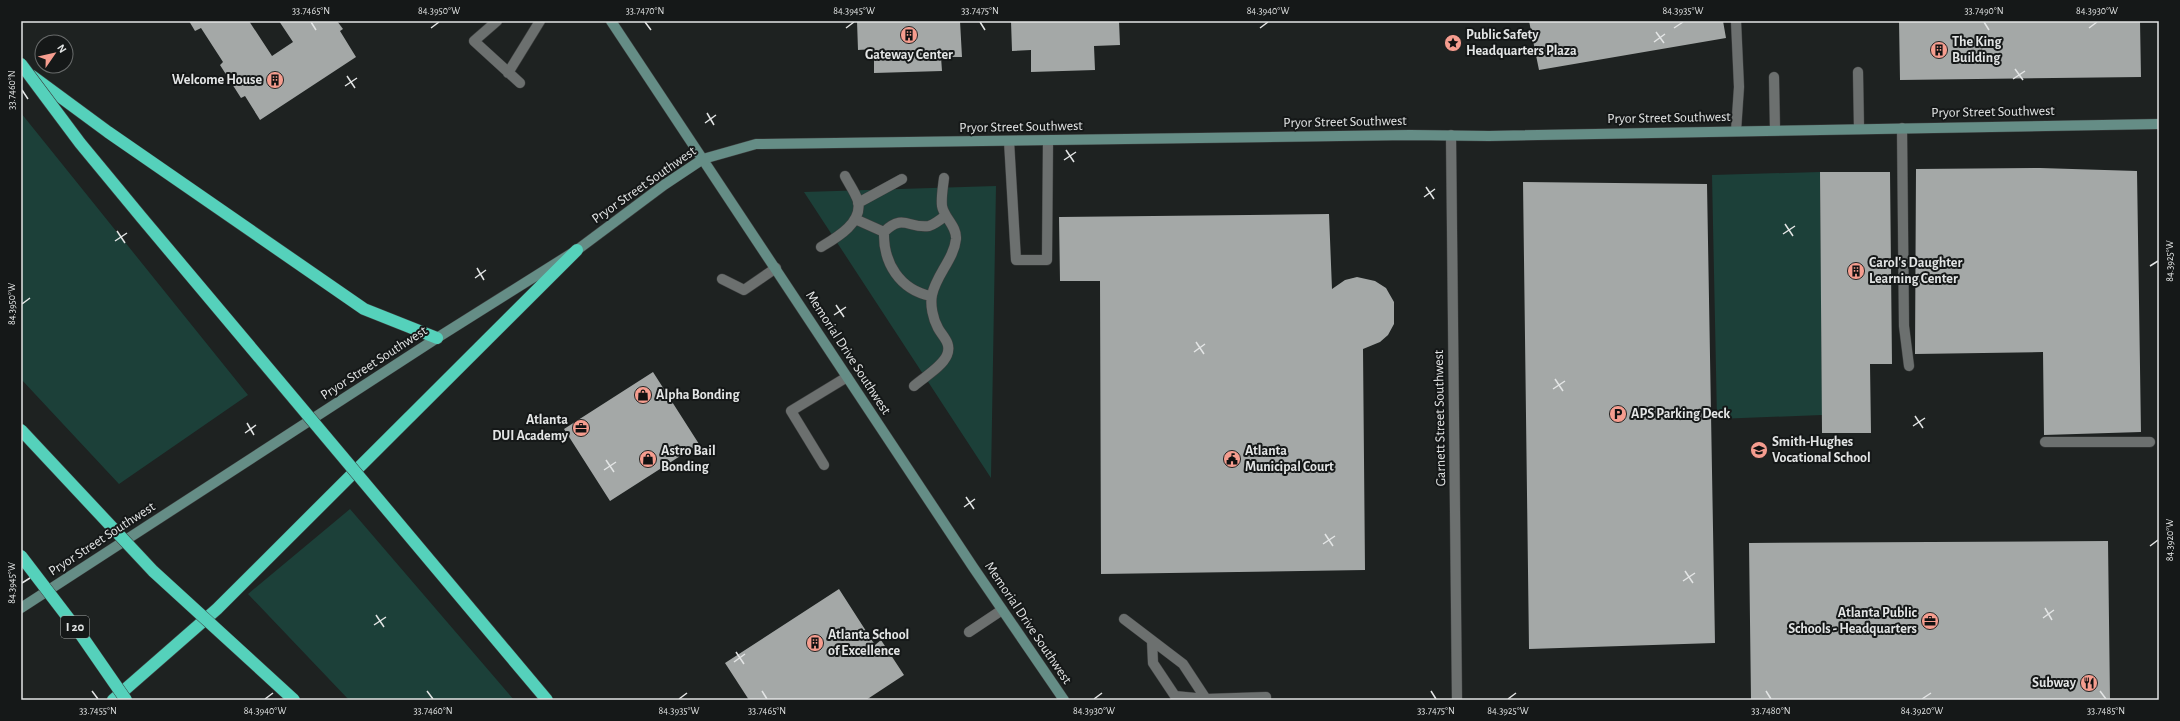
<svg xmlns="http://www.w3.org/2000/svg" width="2180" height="721" viewBox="0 0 2180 721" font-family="'Alegreya Sans',sans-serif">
<rect width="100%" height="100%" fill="#1e2221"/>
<path fill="#1c4039" d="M21 113 248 395 119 484 21 379Z
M1820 172 1822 415 1717 419 1712 175Z
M996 186 991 478 804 192Z
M350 509 514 700H349L248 594Z"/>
<path fill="#a4a8a7" d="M189 21H249L272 56 293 42 279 21H337L343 29 340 31 356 57 260 120 245 96 241 98 220 65 223 62 201 28 195 31Z
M857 21H960L962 57H941L942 71 874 73V49L858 50Z
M1011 21H1119L1120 45 1094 46 1095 70 1031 72V50L1012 51Z
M1529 21H1723L1726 38 1539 70Z
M1899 21H2140L2141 77 1900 80Z
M2040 168 2137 171 2141 432 2044 435 2043 352 1915 354 1916 169Z
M1820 172H1890L1892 364H1870L1871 433H1822Z
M1523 182 1707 184 1715 643 1529 649Z
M1329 214 1332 289 1345 280 1357 277 1375 281 1386 288 1394 302V324L1388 335 1380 342 1363 349 1365 570 1101 574 1100 281H1060L1059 217Z
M653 372 699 444 610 501 564 429Z
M2108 541 2110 700H1751L1749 543Z
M839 589 875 645 881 640 904 675 866 700H749L725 663Z"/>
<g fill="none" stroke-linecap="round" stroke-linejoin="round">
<g stroke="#3d3f3f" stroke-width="11">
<path id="lane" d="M497 21 474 41 520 83
M1736 21 1739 87 1736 131
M1858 72 1859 129
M508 73 540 21
M1774 77 1775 130
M1902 128 1904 326 1909 366
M1009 141 1016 260H1047L1048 141
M722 279 744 290 776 268
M2045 442H2150
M824 465 791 411 847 377
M1124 619 1183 664 1206 699
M969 632 1002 610
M1152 641 1153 663 1175 696 1206 699 1266 697V700"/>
</g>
<g stroke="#3d3f3f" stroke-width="11">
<path id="street" d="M1451 135 1457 700
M858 203 902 179
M855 219 884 232
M821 247C836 238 863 223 858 201 855 192 849 184 845 176
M931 296C900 290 883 263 884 232 903 213 909 229 929 226 935 224 940 220 945 216
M914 386C924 377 942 367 947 355 952 343 942 336 938 328 933 319 930 305 932 295 936 275 954 259 956 239 957 226 944 218 942 206 941 197 943 187 944 178"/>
</g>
<g stroke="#3d3f3f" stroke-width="11">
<path id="secondary" d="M611 21 973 567 1064 700
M21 608 437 338 577 250 664 185 703 159 756 144 1410 135 1489 136 2159 124"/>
</g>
<g stroke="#3d3f3f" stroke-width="13">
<path id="highway" d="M32 76 108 132 364 309 437 338
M113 700 217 609 577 250"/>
</g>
<use href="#lane" stroke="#6c706f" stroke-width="10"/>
<use href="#street" stroke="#6c706f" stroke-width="10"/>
<use href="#secondary" stroke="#658d86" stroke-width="10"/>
<use href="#highway" stroke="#55d1bb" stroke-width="12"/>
<g stroke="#3d3f3f" stroke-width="13" stroke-linecap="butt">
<path id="highway-bridge" d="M21 64 80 143 142 218 547 700
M21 430 153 571 294 700
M21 556 79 632 126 700"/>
</g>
<use href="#highway-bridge" stroke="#55d1bb" stroke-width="12"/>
</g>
<path fill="none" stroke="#e3e5e5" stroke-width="1.5" d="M311 22 316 30M645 22 651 30M980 22 985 30M1984 22 1989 30M431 28 439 22M846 28 854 22M1260 28 1268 22M1674 28 1683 22M2089 28 2097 22M1656 32 1664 43M1654 42 1665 34M2015 69 2023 80M347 76 355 88M2013 79 2025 71M345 86 357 78M22 90 28 99M707 113 714 125M705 123 716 115M1066 150 1074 162M1064 160 1076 152M1426 187 1434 199M1424 197 1435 189M1785 224 1793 236M117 231 125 243M1783 234 1795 226M115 241 127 233M2150 266 2158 261M477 268 484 280M475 278 486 270M22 304 30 298M836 305 844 317M834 315 846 307M1196 342 1204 354M1194 352 1205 344M1555 379 1563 391M1553 389 1565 381M1915 416 1923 428M247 423 254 435M1913 426 1925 418M245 433 256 425M606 460 614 472M604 470 616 462M966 497 974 509M964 507 975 499M1325 534 1333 546M1323 544 1335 536M2150 546 2158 540M1685 571 1693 583M1683 581 1695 573M22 583 30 578M2045 608 2052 620M376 615 384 627M2043 618 2054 610M374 625 386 617M736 652 744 664M734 662 745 654M92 691 98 699M427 691 433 699M762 691 767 699M1431 691 1436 699M1766 691 1771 699M2100 691 2106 699M265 699 273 693M679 699 687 693M1094 699 1102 693M1508 699 1516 693M1922 699 1931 693"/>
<defs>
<g id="building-disc" transform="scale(0.9)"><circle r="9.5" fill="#f59d8f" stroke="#151818"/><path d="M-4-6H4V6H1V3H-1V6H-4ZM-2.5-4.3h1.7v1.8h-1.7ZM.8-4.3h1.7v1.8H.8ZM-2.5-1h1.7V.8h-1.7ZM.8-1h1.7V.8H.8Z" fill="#111"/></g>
<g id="sight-disc" transform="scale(0.9)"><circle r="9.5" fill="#f59d8f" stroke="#151818"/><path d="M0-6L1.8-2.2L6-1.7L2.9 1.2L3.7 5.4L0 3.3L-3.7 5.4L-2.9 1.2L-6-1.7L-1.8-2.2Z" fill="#111"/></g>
<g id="shop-disc" transform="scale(0.9)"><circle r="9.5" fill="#f59d8f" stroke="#151818"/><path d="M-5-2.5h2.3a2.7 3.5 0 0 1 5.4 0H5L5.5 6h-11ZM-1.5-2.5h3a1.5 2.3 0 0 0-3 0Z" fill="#111"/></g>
<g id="parking-disc" transform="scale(0.9)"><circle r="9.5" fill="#f59d8f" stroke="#151818"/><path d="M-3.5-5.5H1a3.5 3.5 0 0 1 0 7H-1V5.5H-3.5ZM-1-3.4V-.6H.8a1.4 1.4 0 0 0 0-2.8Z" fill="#111"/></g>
<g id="office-disc" transform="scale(0.9)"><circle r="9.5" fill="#f59d8f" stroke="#151818"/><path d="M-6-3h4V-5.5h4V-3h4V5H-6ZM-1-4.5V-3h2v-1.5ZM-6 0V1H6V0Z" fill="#111"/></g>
<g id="school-disc" transform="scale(0.9)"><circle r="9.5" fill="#f59d8f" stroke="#151818"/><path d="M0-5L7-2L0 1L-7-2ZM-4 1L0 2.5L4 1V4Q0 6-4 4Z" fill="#111"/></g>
<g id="civic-disc" transform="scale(0.9)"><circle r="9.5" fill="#f59d8f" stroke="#151818"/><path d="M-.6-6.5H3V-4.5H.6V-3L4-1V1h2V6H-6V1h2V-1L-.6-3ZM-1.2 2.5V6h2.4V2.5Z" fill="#111"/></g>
<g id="restaurant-disc" transform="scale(0.9)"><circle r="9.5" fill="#f59d8f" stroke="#151818"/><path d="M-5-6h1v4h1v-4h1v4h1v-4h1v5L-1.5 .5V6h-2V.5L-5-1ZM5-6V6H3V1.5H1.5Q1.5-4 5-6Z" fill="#111"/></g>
</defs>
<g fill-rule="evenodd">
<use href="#building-disc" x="909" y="35"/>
<use href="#sight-disc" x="1453" y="43"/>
<use href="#building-disc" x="1939" y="50"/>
<use href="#building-disc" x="275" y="80"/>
<use href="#building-disc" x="1856" y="271"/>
<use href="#shop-disc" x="643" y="395"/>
<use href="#parking-disc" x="1618" y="414"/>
<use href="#office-disc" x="581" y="428"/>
<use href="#school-disc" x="1759" y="450"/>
<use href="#shop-disc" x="648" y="459"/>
<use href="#civic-disc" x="1232" y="459"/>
<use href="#office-disc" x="1930" y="621"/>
<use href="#building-disc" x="815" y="643"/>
<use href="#restaurant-disc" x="2089" y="683"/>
</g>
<g text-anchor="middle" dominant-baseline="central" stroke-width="4" stroke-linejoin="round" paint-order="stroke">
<rect fill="#151818" stroke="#a5a8a8" stroke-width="1" x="61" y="616" width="28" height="22" rx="3"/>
<g font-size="13" font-weight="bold" fill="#e3e5e5">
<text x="75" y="627">I 20</text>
</g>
<g font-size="14" font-weight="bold" fill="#e3e5e5" stroke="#151818" text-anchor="start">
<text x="1466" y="35">Public Safety<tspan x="1466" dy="16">Headquarters Plaza</tspan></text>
<text x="1952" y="42">The King<tspan x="1952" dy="16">Building</tspan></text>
<text x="909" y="55" text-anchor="middle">Gateway Center</text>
<text x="262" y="80" text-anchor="end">Welcome House</text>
<text x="1869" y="263">Carol's Daughter<tspan x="1869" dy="16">Learning Center</tspan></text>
<text x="656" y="395">Alpha Bonding</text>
<text x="1631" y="414">APS Parking Deck</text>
<text x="568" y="420" text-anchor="end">Atlanta<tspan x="568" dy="16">DUI Academy</tspan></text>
<text x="1772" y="442">Smith-Hughes<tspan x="1772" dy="16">Vocational School</tspan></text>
<text x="661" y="451">Astro Bail<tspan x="661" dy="16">Bonding</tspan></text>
<text x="1245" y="451">Atlanta<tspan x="1245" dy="16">Municipal Court</tspan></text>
<text x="1917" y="613" text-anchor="end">Atlanta Public<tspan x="1917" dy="16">Schools - Headquarters</tspan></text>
<text x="828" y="635">Atlanta School<tspan x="828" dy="16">of Excellence</tspan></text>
<text x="2076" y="683" text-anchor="end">Subway</text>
</g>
<g font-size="14" fill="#e3e5e5" stroke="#151818">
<text transform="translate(1993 112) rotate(-1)">Pryor Street Southwest</text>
<text transform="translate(1669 118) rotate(-1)">Pryor Street Southwest</text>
<text transform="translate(1345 122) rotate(-1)">Pryor Street Southwest</text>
<text transform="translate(1021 127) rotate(-1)">Pryor Street Southwest</text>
<text transform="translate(644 185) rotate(-35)">Pryor Street Southwest</text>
<text transform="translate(848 353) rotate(57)">Memorial Drive Southwest</text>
<text transform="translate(374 363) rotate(-33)">Pryor Street Southwest</text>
<text transform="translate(1440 418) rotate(-91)">Garnett Street Southwest</text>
<text transform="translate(102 539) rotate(-33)">Pryor Street Southwest</text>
<text transform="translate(1028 623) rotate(56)">Memorial Drive Southwest</text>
</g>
</g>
<rect width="2180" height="721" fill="none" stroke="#151818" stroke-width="44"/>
<g transform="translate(54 54) rotate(56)"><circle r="19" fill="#151818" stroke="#676a6a"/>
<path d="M0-3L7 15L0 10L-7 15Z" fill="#f59d8f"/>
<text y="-6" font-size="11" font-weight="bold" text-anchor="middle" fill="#e3e5e5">N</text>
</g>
<rect x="22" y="22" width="2136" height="677" fill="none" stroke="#e3e5e5" stroke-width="1.5"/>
<g font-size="10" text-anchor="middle" fill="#e3e5e5">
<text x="311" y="14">33.7465°N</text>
<text x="439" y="14">84.3950°W</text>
<text x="645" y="14">33.7470°N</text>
<text x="854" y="14">84.3945°W</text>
<text x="980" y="14">33.7475°N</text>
<text x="1268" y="14">84.3940°W</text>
<text x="1683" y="14">84.3935°W</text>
<text x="1984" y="14">33.7490°N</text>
<text x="2097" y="14">84.3930°W</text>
<text transform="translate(11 90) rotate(-90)" y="4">33.7460°N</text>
<text transform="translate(2169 261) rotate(-90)" y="4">84.3925°W</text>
<text transform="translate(11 304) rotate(-90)" y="4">84.3950°W</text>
<text transform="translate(2169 540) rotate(-90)" y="4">84.3920°W</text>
<text transform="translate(11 583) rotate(-90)" y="4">84.3945°W</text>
<text x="98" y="714">33.7455°N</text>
<text x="265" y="714">84.3940°W</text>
<text x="433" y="714">33.7460°N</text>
<text x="679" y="714">84.3935°W</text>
<text x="767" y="714">33.7465°N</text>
<text x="1094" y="714">84.3930°W</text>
<text x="1436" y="714">33.7475°N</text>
<text x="1508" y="714">84.3925°W</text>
<text x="1771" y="714">33.7480°N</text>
<text x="1922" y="714">84.3920°W</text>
<text x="2106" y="714">33.7485°N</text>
</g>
</svg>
